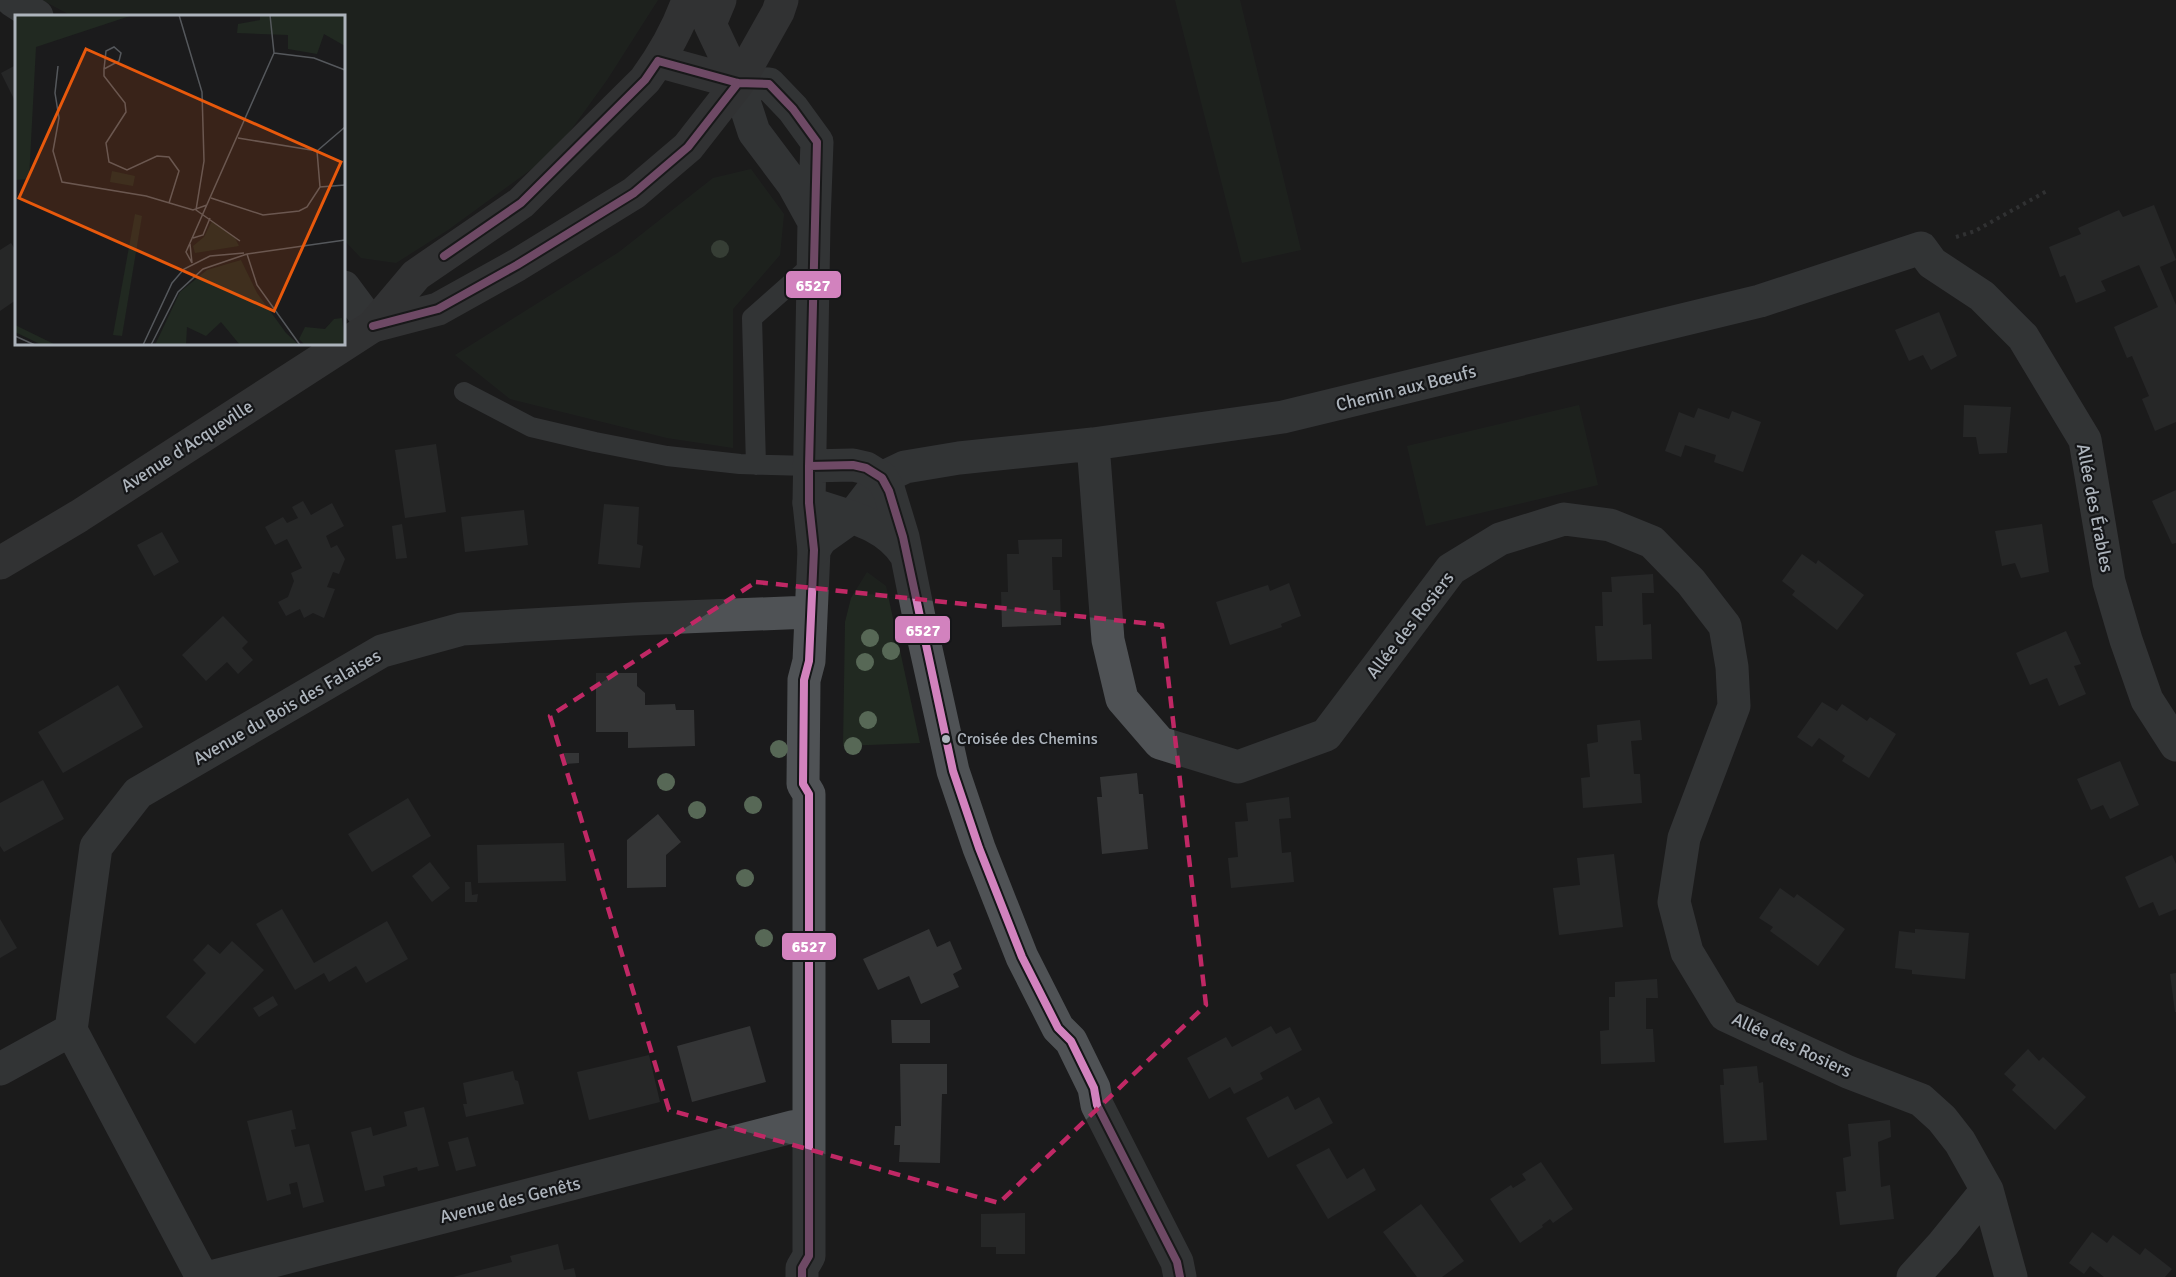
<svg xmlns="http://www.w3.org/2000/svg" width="2176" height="1277" viewBox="0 0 2176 1277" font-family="Signika,sans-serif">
<rect width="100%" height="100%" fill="#1b1b1c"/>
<path fill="#212921" d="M42 0H658L607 80 555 152 448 230 396 263 361 258 344 240V16H72Z
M1175 0H1240L1301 250 1242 263Z
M751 169 784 214 780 255 733 309V448L667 438 510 399 455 355 619 252 713 178Z
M1579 405 1598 485 1426 526 1407 446Z
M867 572 886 586 920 743 843 746 845 622 851 598Z"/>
<path fill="#343536" d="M16 65V103L1 73Z
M2154 205 2176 260 2160 267 2176 305V422L2155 431 2142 399 2149 396 2132 356 2127 358 2114 327 2158 307 2139 265 2101 281 2106 291 2076 303 2065 275 2060 277 2049 247 2081 234 2078 228 2119 210 2123 217Z
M11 243 16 251V300L0 311V250Z
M1939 312 1957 356 1931 370 1923 355 1909 361 1895 330Z
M1964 405 2011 407 2007 453 1979 454 1976 437H1963Z
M1698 408 1729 419 1732 411 1761 422 1743 472 1714 462 1716 455 1685 445 1681 457 1665 451 1679 412 1694 418Z
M436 444 446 512 405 518 395 450Z
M2176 490V543L2172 544 2152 501Z
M303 501 311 515 332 503 344 526 326 536 331 548 337 545 345 559 339 574 333 572 327 587 335 589 324 618 313 613 304 618 300 609 286 616 278 602 288 597 294 581 291 573 302 568 287 539 275 545 265 527 283 517 287 523 298 518 292 507Z
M604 504 639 507 637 544 643 546 640 568 598 564Z
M524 510 528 545 465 552 461 517Z
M402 524 407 558 396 559 392 526Z
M2042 524 2049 572 2021 578 2015 563 2002 566 1995 531Z
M162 532 179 562 154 576 137 545Z
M1062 539V557H1052L1053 590H1060L1061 625 1002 627 1001 592H1008L1007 554H1019L1018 540Z
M1802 554 1816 564 1818 560 1864 595 1837 630 1792 595 1795 591 1782 581Z
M1653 574 1654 593H1642L1643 625 1651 624 1652 659 1597 661 1595 626H1603L1602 592H1612L1611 577Z
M1289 583 1301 616 1281 624 1282 627 1230 645 1216 602 1268 585 1270 591Z
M223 616 248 642 242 648 253 660 238 674 227 662 206 681 182 655Z
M2066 631 2081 664 2074 666 2086 694 2059 706 2047 678 2030 685 2016 653Z
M596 673H637V686L645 693V705L675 704 676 710H694L695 746 628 748V732H596Z
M118 685 143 727 63 773 38 732Z
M1822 702 1837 711 1842 704 1867 721 1870 717 1896 734 1869 778 1842 761 1845 756 1819 738 1812 747 1797 737Z
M1640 720 1642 740 1631 741 1634 774H1640L1642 803 1583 808 1581 778 1590 777 1587 744 1598 742 1597 725Z
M564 753H579V763L565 764Z
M2120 761 2139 805 2110 819 2103 805 2091 810 2077 779Z
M1137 773 1139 794H1143L1148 849 1102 854 1097 797H1102L1100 777Z
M43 780 64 819 4 852 0 846V803Z
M1289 797 1291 818 1279 819 1282 853 1291 852 1294 882 1231 888 1228 858 1238 857 1235 822 1248 821 1246 803Z
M408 798 431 836 372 872 348 834Z
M658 814 681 842 666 855V887L627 888V840Z
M564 843 566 881 478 883 477 845Z
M1614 854 1623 927 1559 935 1553 888 1580 885 1577 858Z
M2172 855 2176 864V909L2159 916 2153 902 2139 908 2125 877Z
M430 862 450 888 432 902 412 876Z
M465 882H471L472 895 478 894 477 902H465Z
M1780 888 1794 898 1797 894 1845 929 1818 966 1770 931 1773 927 1759 918Z
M282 909 314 963 387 921 408 959 366 983 356 966 329 982 324 973 295 990 256 924Z
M0 919 17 948 0 958Z
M929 929 937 947 950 941 962 969 953 974 959 987 921 1004 909 976 878 990 863 959Z
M1915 929 1969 933 1965 979 1912 974V970L1895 968 1899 931 1915 933Z
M232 941 264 970 195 1044 166 1017 206 973 193 960 208 944 220 954Z
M2176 973V1012H2175L2170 974Z
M1657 979 1658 998H1646V1029H1653L1655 1062 1601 1064 1600 1031 1609 1030V997H1615V982Z
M273 996 278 1005 259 1017 253 1008Z
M891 1020H930V1043H892Z
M750 1026 766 1082 692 1102 677 1046Z
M1271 1026 1276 1034 1290 1027 1302 1050 1260 1073 1263 1079 1234 1094 1230 1087 1209 1099 1187 1058 1226 1037 1232 1047Z
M2028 1049 2039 1061 2043 1057 2086 1097 2055 1130 2012 1090 2016 1085 2004 1074Z
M649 1055 660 1102 589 1120 577 1072Z
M900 1064H947V1094H942L940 1163 899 1162 900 1145H894L895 1126H901Z
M1757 1066 1759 1083 1763 1082 1767 1140 1724 1143 1720 1085H1724L1723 1069Z
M513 1071 515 1080 518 1081 524 1104 466 1117 463 1104H467L463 1083Z
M1288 1096 1295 1110 1319 1097 1333 1123 1268 1158 1246 1118Z
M424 1107 439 1166 418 1171 417 1167 383 1176 385 1186 365 1191 351 1132 371 1127 373 1136 407 1126 404 1112Z
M292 1110 296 1129 291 1130 295 1147 309 1144 324 1202 303 1208 297 1182 289 1184 291 1194 267 1201 247 1121Z
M1890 1120 1891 1137 1878 1142 1881 1187 1890 1185 1894 1219 1840 1225 1836 1192 1846 1191 1843 1158 1851 1156 1848 1124Z
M468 1137 476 1166 456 1171 448 1142Z
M1329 1148 1347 1179 1364 1168 1376 1190 1328 1219 1296 1165Z
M1541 1162 1573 1209 1553 1223 1550 1219 1542 1225 1543 1227 1520 1243 1490 1199 1511 1185 1513 1188 1526 1180 1522 1174Z
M1421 1204 1464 1261 1442 1277H1417L1383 1232Z
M1025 1213V1254H996V1247H981V1214Z
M2092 1232 2107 1243 2113 1235 2140 1255 2145 1248 2172 1269 2165 1277H2104L2090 1266 2084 1274 2069 1263Z
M558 1244 564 1270 574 1268 576 1277H453L512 1262 510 1256Z"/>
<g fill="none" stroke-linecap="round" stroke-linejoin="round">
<path stroke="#4b4d4f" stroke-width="4" stroke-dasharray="3 4.5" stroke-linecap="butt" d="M1956 237 1975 231 2047 191"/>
<path stroke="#4f5255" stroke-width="20" d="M464 392 531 427 595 442 667 456 740 464 809 466
M756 465 752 318 813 264"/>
<path stroke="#4f5255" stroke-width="33" d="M12 0 37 16
M344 287 373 326
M1093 444 1108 640 1122 699 1160 743 1238 767 1326 735 1451 569 1500 539 1564 519 1610 525 1652 542 1691 582 1725 626 1732 667 1734 706 1684 838 1674 902 1687 952 1725 1015 1848 1072 1921 1100 1942 1119 1960 1142 1987 1190 2011 1277
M852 517 882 478 905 467 959 458 1093 444 1283 417 1760 301 1921 248 1932 263 1982 296 2023 337 2085 440 2109 582 2126 640 2147 700 2176 745
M71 1030 202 1277
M0 1069 71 1030 96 847 138 793 382 651 462 629 634 619 810 612
M211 1277 792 1127 809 1125
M802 1277V1268L809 1256V794L803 784 804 680 809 661 814 550 809 503
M1913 1277 1943 1244 1987 1190"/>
<path stroke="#4f5255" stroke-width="33" d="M814 222 793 184 754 132 738 83 769 84 793 109 817 142 814 222 809 503C844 516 884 521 906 555
M809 466 853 465 866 468 882 478 889 491 903 537 920 622 953 771 979 848 1022 957 1058 1028 1071 1041 1094 1088 1097 1105 1177 1262 1180 1277
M814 550 821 539 852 517"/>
<path stroke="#4d4e50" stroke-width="33" d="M720 0 710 24 738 83
M658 61 738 83
M373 326 438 309 517 265 634 193 688 147 738 83 778 12 782 0
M0 563 79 516 373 326 416 275 521 203 645 80C663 55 678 29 688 0"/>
<g stroke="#151618" stroke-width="12">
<path id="bus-1" d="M658 61 738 83 769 84 793 109 817 142 809 466V503L814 550 809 661 804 680 803 784 809 794V1256L802 1268V1277
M444 256 521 203 645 80 658 61
M373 326 438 309 517 265 634 193 688 147 738 83
M809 466 853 465 866 468 882 478 889 491 903 537 953 771 979 848 1022 957 1058 1028 1071 1041 1094 1088 1097 1105 1177 1262 1180 1277"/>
</g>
<use href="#bus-1" stroke="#d282be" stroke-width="8"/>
</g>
<g fill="#576856">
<circle cx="720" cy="249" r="9"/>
<circle cx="870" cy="638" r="9"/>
<circle cx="891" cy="651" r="9"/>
<circle cx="865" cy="662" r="9"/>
<circle cx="868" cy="720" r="9"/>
<circle cx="853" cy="746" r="9"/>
<circle cx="779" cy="749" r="9"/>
<circle cx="666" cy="782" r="9"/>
<circle cx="753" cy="805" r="9"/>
<circle cx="697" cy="810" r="9"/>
<circle cx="745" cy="878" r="9"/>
<circle cx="764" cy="938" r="9"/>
</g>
<path d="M0 0H2176V1277H0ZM756 582 1162 625 1206 1005 999 1203 669 1110 550 716Z" fill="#1b1b1c" fill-opacity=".55" fill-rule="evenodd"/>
<path fill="none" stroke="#c02865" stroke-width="4.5" stroke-dasharray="12 8" stroke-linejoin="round" d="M756 582 1162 625 1206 1005 999 1203 669 1110 550 716Z"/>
<circle fill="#adb4bc" stroke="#151618" stroke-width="2" cx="946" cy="739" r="5"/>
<g text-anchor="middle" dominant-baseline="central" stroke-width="4.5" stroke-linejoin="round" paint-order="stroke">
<g font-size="16" fill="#adb4bc" stroke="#151618" text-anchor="start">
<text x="957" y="739">Croisée des Chemins</text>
</g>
<g font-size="18" fill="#adb4bc" stroke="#151618">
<text transform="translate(1406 388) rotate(-14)">Chemin aux Bœufs</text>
<text transform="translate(187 446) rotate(-33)">Avenue d'Acqueville</text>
<text transform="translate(2095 508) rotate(79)">Allée des Érables</text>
<text transform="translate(1410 625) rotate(-52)">Allée des Rosiers</text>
<text transform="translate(287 707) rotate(-30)">Avenue du Bois des Falaises</text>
<text transform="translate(1792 1045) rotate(25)">Allée des Rosiers</text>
<text transform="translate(510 1200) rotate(-14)">Avenue des Genêts</text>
</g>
</g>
<g transform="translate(15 15)">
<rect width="330" height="330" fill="#1b1b1c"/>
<path d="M0 0H118L21 32 14 164 0 165ZM245 0H330V31L309 19 302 39 273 34V20L222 18 223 9 245 5ZM97 156 120 161 118 171 95 167ZM120 199 127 201 107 321 98 320ZM197 206 220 223 224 231 180 238 178 231 189 222ZM226 245 242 278 271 318 284 330H225L206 307 191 321 172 312 171 330H140L165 277 192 255ZM327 303 330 330H290L284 324 290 312 310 314 319 304ZM0 310 41 330H27L0 317Z" fill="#212921"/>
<path fill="none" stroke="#55585c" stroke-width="1.5" d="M164 0 187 77 189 146 181 195 225 226M259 38 299 43 330 55M43 51 40 78 44 103 38 136 47 167 131 181 178 195 192 190M89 54 91 36 99 32 106 38 104 46 89 54V61L110 88 111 97 91 128 94 147 112 155 142 141 154 142 164 156 154 188M223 123 302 136 330 112M302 136 305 172M196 183 248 200 284 196 292 192 305 172 330 170M178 223 188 220 195 203M175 229 177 248M232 239 242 270 285 330M177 248 171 237 259 38 255 0M0 321 20 330M128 330 157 268 169 254 195 241 229 238M136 330 163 277 188 254 232 239 330 225"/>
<path fill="#e8590c" fill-opacity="0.15" stroke="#e8590c" stroke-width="3" d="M71 34 326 147 259 296 4 183Z"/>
<rect width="330" height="330" fill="none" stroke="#adb4bc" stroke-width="3"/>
</g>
<g stroke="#151618" stroke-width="2">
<rect x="785" y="270" width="57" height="29" rx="6" fill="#d282be"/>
<rect x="894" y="615" width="57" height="29" rx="6" fill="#d282be"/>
<rect x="781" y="932" width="56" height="29" rx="6" fill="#d282be"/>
</g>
<g font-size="16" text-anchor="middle" font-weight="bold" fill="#fff">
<text x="813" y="291">6527</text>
<text x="923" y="636">6527</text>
<text x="809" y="952">6527</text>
</g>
</svg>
